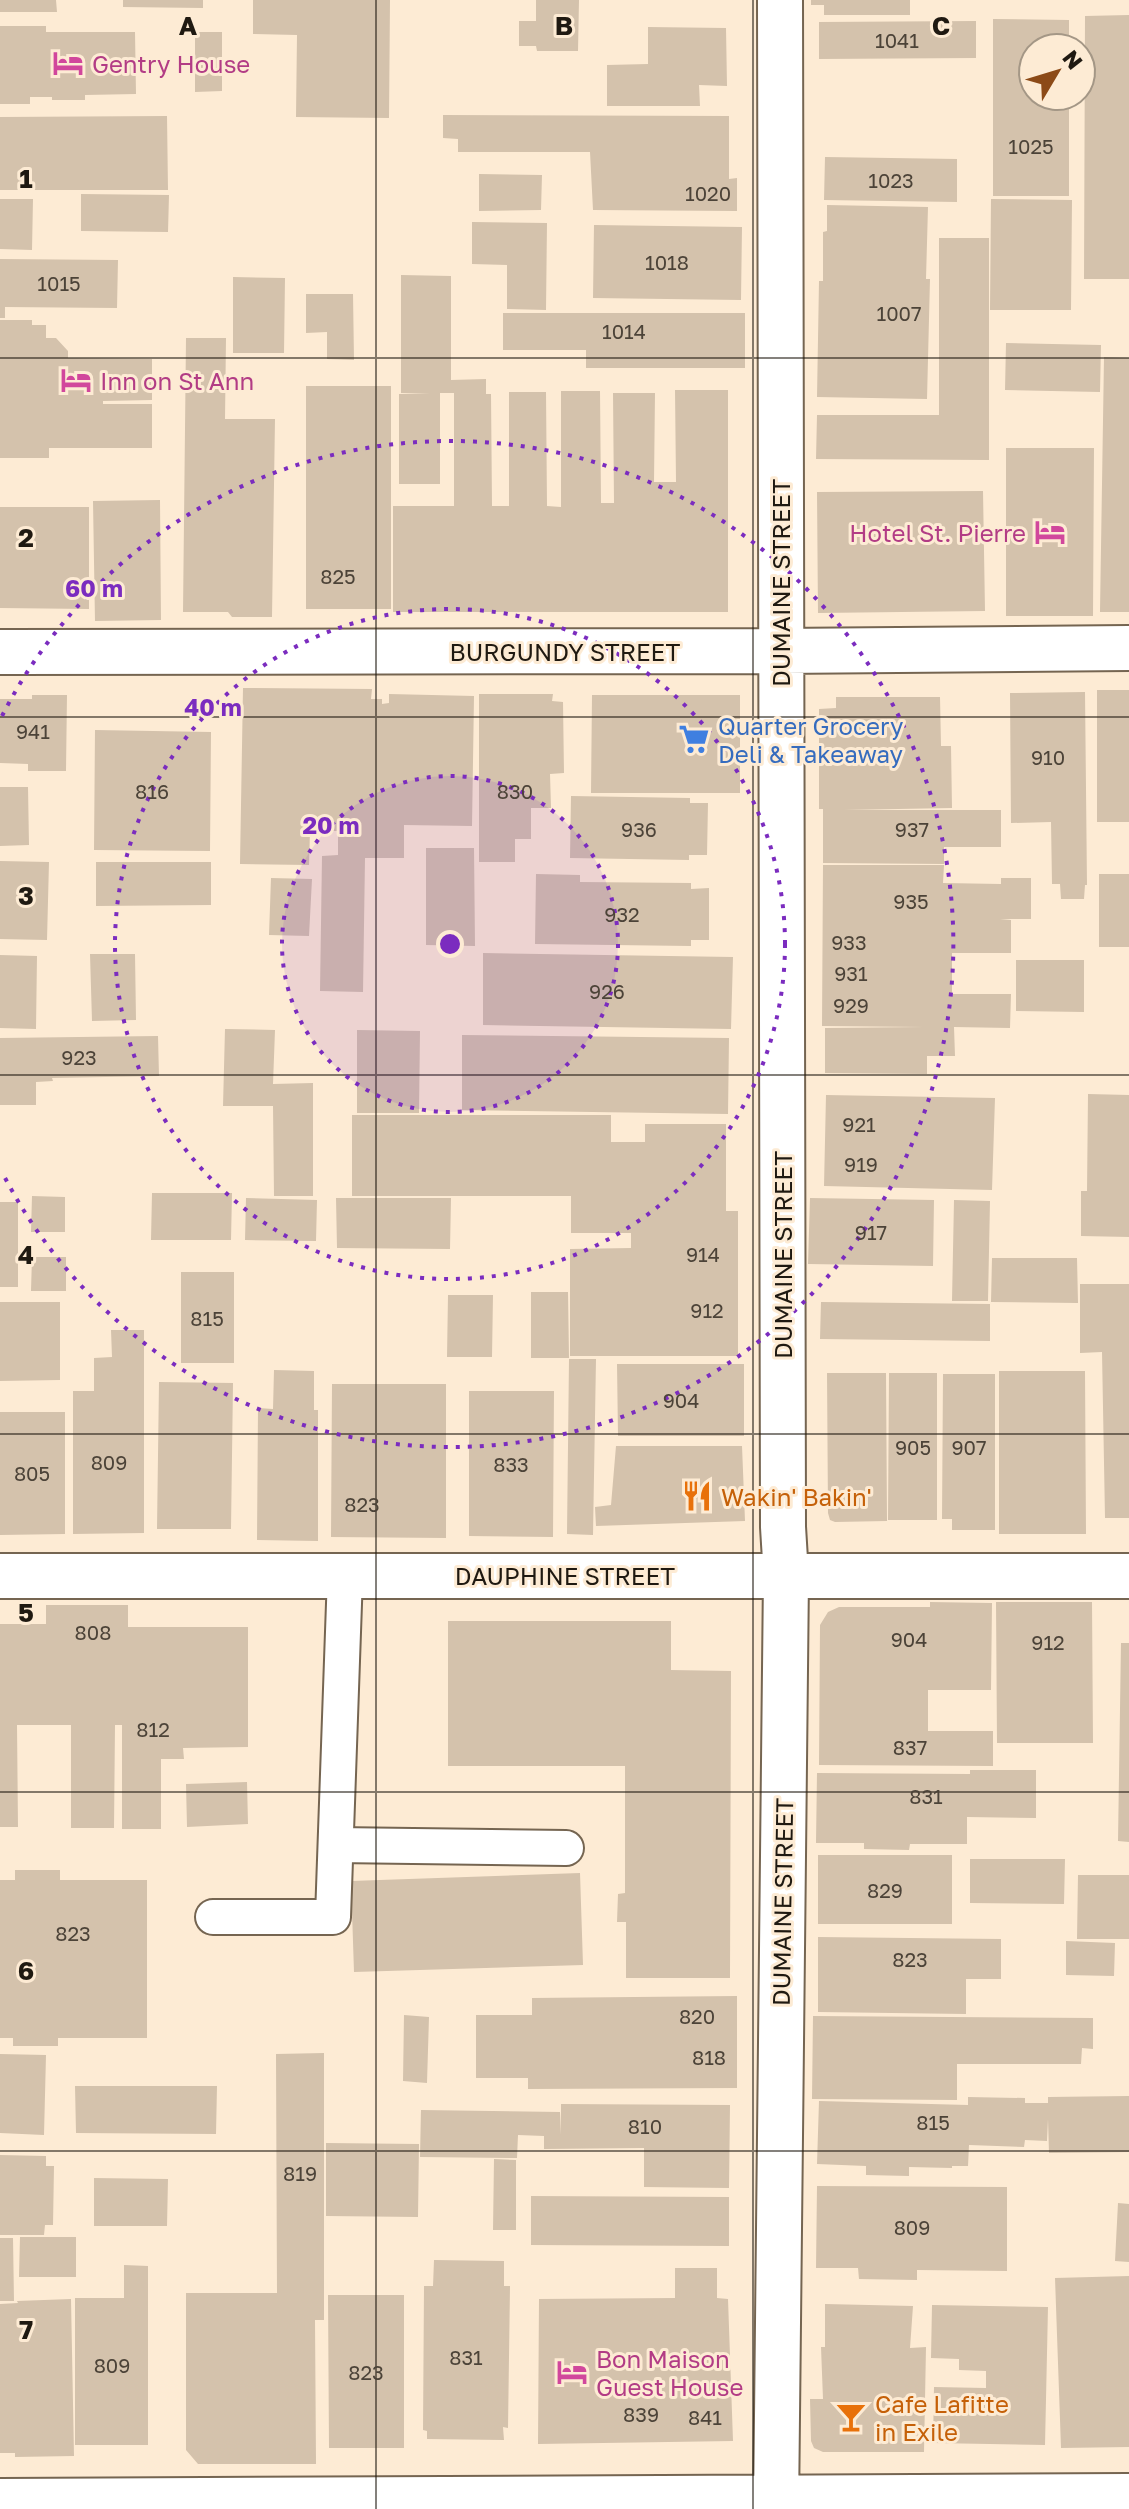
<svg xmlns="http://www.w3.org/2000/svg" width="1129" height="2509" viewBox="0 0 1129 2509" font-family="'Golos Text',sans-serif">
<rect width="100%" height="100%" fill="#fdebd4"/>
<path fill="#d4c2ac" d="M0 0H56L57 12H0Z
M123 0H203V8L123 7Z
M253 0H390L389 118 296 117 297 35 253 34Z
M536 0H579L578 51H537L536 46H519V21H536Z
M811 0H910V15H824V5H811Z
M1129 15V279H1084L1085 16Z
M993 19 1069 20V48H1033V96H1069V196H993Z
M976 21V58L819 59V22Z
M0 26H46V32H135L136 94 85 95V100H52V97H30V104H0Z
M648 27 726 28 727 86 699 85 700 106H607V65L648 64Z
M195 32H222V91L195 92Z
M443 115 729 116V179L737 178V211L593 210 590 152H458V139L443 138Z
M167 116 168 190H0V117Z
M825 157 957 159V202L824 200Z
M479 174 542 175 541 210 479 211Z
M81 194 169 195 168 232 81 231Z
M0 199H33L32 250 0 249Z
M991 199 1072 200 1071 310H990Z
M827 205 928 207 926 279H930L927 399 817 397 819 281H823V232L827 231Z
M472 222 547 223 546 310 507 309V265L472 264Z
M594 225 742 227 741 300 593 298Z
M939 238H989V460L816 459 817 415H939Z
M0 259 118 260 117 308 5 307V318H0Z
M401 275 451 276V380L486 379V394H491L492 506H509V392H546L547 506 561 507V391H600L601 503H614L613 393H655L654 482H676L675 390H728V612H393V506H454V393H440V484H399V394H430L401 393Z
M233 277 285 278 284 353H233Z
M306 294H353L354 360 327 359V332L306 333Z
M503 313H745V368H586V350H503Z
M0 320H32V325H46V338H56L68 351V358L152 359V400L103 401V404H152V448H49V458H0Z
M186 338H226L225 419H275L272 617H232L228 612H183Z
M1006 343 1101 345 1100 392 1005 390Z
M1104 357 1129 358V612H1100Z
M306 386H391V609H306Z
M1006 448H1094L1093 616H1006Z
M983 491 985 611 818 613 817 492Z
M160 500 161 620 95 621 93 501Z
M0 507H89V609L0 608Z
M243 688 372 689 371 699H382V704L389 703V694L474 696 472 826 404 825V858H365L363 992 320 991 322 856 338 855V831H310L309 865 240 864Z
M1097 690H1129V822H1097Z
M1085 692 1087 885H1085L1084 899H1061L1060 884H1052L1051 822 1011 823 1010 693Z
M479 694H553L552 701 563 702 564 773 550 774 551 808H531V839H515V862H479Z
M32 695H67L66 771H28V764L0 763V699H32Z
M592 695H740V793H591Z
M836 697H940L941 746H951L952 808 844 810H1001V847H944V864L823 863V809H819V709L836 708Z
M95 730 211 732 210 851 94 850Z
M0 787H28L29 845 0 846Z
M571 796 690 798V803H708L707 855H689V860L570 858Z
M426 848H474L475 946 426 945Z
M0 861 49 862 47 940 0 939Z
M96 862H211V905L96 906Z
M823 865H944L943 883 1001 884V878H1031V919H1000L1011 920V953H952V994H1011L1010 1028 954 1027 955 1056H927V1074L825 1073V1028L924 1027 822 1026Z
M536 874 580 875V882L691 883V889L709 888V940H691V946L535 944Z
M1099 874H1129V947H1099Z
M271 878 312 879 309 936 269 935Z
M483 953 733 957 731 1029 483 1025Z
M90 954H135L136 1020 92 1021Z
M0 955 37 956 36 1029 0 1028Z
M1016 960H1084V1012L1016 1011Z
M225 1029 275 1030 273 1084 313 1083V1196H274L273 1106H223Z
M357 1030 420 1031 419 1113H357Z
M462 1035 729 1038 728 1114 462 1110Z
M158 1036 159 1076 52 1078 53 1081 36 1082V1105H0V1038Z
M1088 1094 1129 1095V1237L1081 1236V1191H1087Z
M826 1095 995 1098 992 1190 824 1186Z
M352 1115H611V1142H645V1124H726V1211H738V1356H570V1249L631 1248V1233H571V1196H352Z
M152 1193H232L231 1240H151Z
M32 1196 65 1197V1232H31Z
M246 1198 317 1200 316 1241 245 1240Z
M336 1198H451L450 1249 337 1248Z
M810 1198 934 1200 933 1266 808 1264Z
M954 1200 990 1201 988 1301H952Z
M0 1202H18V1287H0Z
M32 1257H66V1291H31Z
M992 1258H1077L1078 1303 991 1302Z
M181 1272H234V1363H181Z
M1080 1284H1129V1518H1105L1102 1352 1080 1353Z
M531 1292H568L569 1358H531Z
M448 1295H493L492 1357H447Z
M0 1302H60V1380L0 1381Z
M821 1302 990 1304V1341L820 1339Z
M111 1330H144V1533L73 1534V1391H94V1358L112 1357Z
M569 1359H596L593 1535 567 1534Z
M617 1364H744V1436H618Z
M274 1370 314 1371V1410H318V1541L257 1540 258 1408 273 1409Z
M999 1371H1085L1086 1534H999Z
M827 1373H886L887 1521 835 1522 830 1520 828 1513Z
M889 1373H937V1520H888Z
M943 1374H995V1530H952V1519H942Z
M159 1382 233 1383 231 1529H157Z
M332 1384H446V1538L331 1537Z
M469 1391H554L553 1537 469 1536Z
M0 1412H65V1534L0 1535Z
M616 1446H742L745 1521 596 1526 595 1507 611 1505Z
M930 1602 992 1603 991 1690H928V1731H993V1766L819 1765 820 1625 828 1612 839 1607H930Z
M996 1602H1092L1093 1743H997Z
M46 1605H128V1627H248V1747L183 1748 184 1759H161V1829H122V1725H115L114 1828H71V1725H17L18 1827H0V1624H46Z
M448 1621H671V1670L731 1671 730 1978H626V1922H617L618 1894 625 1893V1766H448Z
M1121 1643H1129V1842L1118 1841Z
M970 1770H1036V1818L967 1817V1844H910L909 1850 864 1849V1843H816L817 1773 970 1774Z
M247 1782 248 1824 187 1827 186 1784Z
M818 1855H952V1924H818Z
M970 1859H1065L1064 1904 970 1903Z
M15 1870H60V1880H147V2038H58V2046H13V2038H0V1880H15Z
M580 1873 583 1965 354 1972 351 1881Z
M1078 1875H1129V1939H1077Z
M818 1937 1001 1939V1979H966V2014L818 2012Z
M1066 1941 1115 1943 1114 1976 1066 1975Z
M737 1996V2088L528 2089V2078H476V2015H532V1998Z
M404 2015 429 2017 427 2083 403 2081Z
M813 2016 1093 2018V2049L1082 2048 1081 2064H957V2100L812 2099Z
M324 2053V2320H315L316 2464H198L186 2450V2293H277L276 2054Z
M0 2054 46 2055 44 2135 0 2133Z
M75 2086H217L216 2134 76 2133Z
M1129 2096V2152L1049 2153 1048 2119 1047 2141 1025 2140 1024 2147 969 2145 968 2166H952V2168L909 2167V2176L866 2175V2166L817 2164 819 2101 968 2105V2097L1025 2098V2103H1048V2097Z
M561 2104 730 2105 729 2188 644 2187V2148L544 2149V2136L518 2135 517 2158 420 2157 421 2110 560 2112 561 2135Z
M326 2143 419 2144 418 2217 326 2216Z
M0 2155 46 2156V2166H54L53 2225H45L44 2235H0Z
M494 2159 516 2160V2230H493Z
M94 2178 168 2179 167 2226H94Z
M817 2186 1007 2187V2271L917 2270V2280L859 2279 858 2268H816Z
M531 2196 729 2197V2246L531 2245Z
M1118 2203 1129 2204V2262L1115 2261Z
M20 2237H76V2277H19Z
M0 2238H13L14 2301H0Z
M434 2260 504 2261V2286H510L508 2428 503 2427 504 2440 427 2439V2431L423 2430 424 2286H433Z
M124 2265 148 2266V2445H75V2298H124Z
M675 2268H717V2298L728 2299 733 2441 538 2444 539 2299 675 2298Z
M1129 2276V2447L1061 2448 1055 2278Z
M328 2295H404V2448H329Z
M71 2299 74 2456 15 2457V2453H0V2304L18 2303 17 2301Z
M825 2304 913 2306 910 2348 926 2347 924 2452H823L814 2448 811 2441 810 2399H823L821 2347H825Z
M932 2305 1048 2307 1045 2445 933 2443 934 2387 986 2388V2371L959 2370V2359L931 2358Z"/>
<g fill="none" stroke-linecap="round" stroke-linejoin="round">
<g stroke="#756551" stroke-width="38">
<path id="lane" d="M336 1845 566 1848
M213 1917H333L345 1575"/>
</g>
<g stroke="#756551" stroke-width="48">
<path id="street" d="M0 652 779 651 1129 648
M0 1576H1129
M0 2501 1129 2496
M776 2509 786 1576 783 1527 780 0"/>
</g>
<use href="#lane" stroke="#fff" stroke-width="34"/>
<use href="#street" stroke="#fff" stroke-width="44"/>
</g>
<path fill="none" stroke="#1f1911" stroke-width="2" stroke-opacity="0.55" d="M376 0V2509M753 0V2509M0 358H1129M0 717H1129M0 1075H1129M0 1434H1129M0 1792H1129M0 2151H1129"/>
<circle cx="450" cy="944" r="168" fill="#7b2cbf" fill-opacity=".12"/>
<g fill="none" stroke="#7b2cbf" stroke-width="4" stroke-dasharray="4 8">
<circle cx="450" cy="944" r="168"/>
<circle cx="450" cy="944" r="335"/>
<path d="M2 716A503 503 0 1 1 2 1172"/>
</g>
<defs>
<g id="hotel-bare" transform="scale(2.4)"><path d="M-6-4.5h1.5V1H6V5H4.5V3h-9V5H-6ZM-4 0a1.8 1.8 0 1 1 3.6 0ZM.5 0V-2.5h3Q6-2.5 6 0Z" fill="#d1479c" stroke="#fdebd4" stroke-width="2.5" paint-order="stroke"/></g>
<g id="supermarket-bare" transform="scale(2.4)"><path d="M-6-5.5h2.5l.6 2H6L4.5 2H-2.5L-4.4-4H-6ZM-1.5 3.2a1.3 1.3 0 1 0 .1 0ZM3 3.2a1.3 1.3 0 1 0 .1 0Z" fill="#3f7fe0" stroke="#fdebd4" stroke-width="2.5" paint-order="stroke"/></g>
<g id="restaurant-bare" transform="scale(2.4)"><path d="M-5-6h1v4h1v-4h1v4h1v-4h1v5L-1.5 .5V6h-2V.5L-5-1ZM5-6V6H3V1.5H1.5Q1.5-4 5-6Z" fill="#e8710a" stroke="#fdebd4" stroke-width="2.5" paint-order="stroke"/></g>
<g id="bar-bare" transform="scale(2.4)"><path d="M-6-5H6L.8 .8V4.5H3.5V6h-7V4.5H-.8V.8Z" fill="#e8710a" stroke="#fdebd4" stroke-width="2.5" paint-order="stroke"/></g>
</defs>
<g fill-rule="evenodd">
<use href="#hotel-bare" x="68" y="63"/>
<use href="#hotel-bare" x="76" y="380"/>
<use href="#hotel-bare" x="1050" y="532"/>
<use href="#supermarket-bare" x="694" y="739"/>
<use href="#restaurant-bare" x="697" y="1496"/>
<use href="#hotel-bare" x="572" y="2372"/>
<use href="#bar-bare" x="851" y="2417"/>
</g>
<g text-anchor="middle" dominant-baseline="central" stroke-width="6" stroke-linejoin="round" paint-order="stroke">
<g font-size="20" fill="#4c4338">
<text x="897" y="40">1041</text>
<text x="1031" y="146">1025</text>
<text x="891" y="180">1023</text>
<text x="708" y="193">1020</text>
<text x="667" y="262">1018</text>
<text x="59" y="283">1015</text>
<text x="899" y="313">1007</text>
<text x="624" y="331">1014</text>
<text x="338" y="576">825</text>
<text x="33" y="731">941</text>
<text x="1048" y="757">910</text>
<text x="152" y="791">816</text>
<text x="515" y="791">830</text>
<text x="639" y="829">936</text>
<text x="912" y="829">937</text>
<text x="911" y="901">935</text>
<text x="622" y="914">932</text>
<text x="849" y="942">933</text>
<text x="851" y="973">931</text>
<text x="607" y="991">926</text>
<text x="851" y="1005">929</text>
<text x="79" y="1057">923</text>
<text x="859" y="1124">921</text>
<text x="861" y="1164">919</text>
<text x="871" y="1232">917</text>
<text x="703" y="1254">914</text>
<text x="707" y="1310">912</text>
<text x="207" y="1318">815</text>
<text x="681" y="1400">904</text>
<text x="913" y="1447">905</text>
<text x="969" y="1447">907</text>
<text x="109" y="1462">809</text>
<text x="511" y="1464">833</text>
<text x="32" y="1473">805</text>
<text x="362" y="1504">823</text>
<text x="93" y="1632">808</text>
<text x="909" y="1639">904</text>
<text x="1048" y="1642">912</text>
<text x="153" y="1729">812</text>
<text x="910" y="1747">837</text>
<text x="926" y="1796">831</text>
<text x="885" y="1890">829</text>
<text x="73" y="1933">823</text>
<text x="910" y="1959">823</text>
<text x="697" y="2016">820</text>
<text x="709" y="2057">818</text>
<text x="933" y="2122">815</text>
<text x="645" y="2126">810</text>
<text x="300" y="2173">819</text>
<text x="912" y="2227">809</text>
<text x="466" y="2357">831</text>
<text x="112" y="2365">809</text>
<text x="366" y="2372">823</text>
<text x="641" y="2414">839</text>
<text x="705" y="2417">841</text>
</g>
<g font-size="24" fill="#b23c85" stroke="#fdebd4" text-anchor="start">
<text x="92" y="63">Gentry House</text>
<text x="100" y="380">Inn on St Ann</text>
<text x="1026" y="532" text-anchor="end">Hotel St. Pierre</text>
<text x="596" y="2358">Bon Maison<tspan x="596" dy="28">Guest House</tspan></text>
</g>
<g font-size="24" fill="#1f1911" stroke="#fdebd4">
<text transform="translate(780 583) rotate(-90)">DUMAINE STREET</text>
<text x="565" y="651">BURGUNDY STREET</text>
<text transform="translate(782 1255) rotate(-90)">DUMAINE STREET</text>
<text x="565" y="1575">DAUPHINE STREET</text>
<text transform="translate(782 1902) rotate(-89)">DUMAINE STREET</text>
</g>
<g font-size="24" fill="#366cbe" stroke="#fdebd4" text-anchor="start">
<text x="718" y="725">Quarter Grocery<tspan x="718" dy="28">Deli &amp; Takeaway</tspan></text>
</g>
<g font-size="24" fill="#c56008" stroke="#fdebd4" text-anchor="start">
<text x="721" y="1496">Wakin' Bakin'</text>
<text x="875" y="2403">Cafe Lafitte<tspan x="875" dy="28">in Exile</tspan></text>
</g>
</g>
<g font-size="26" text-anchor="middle" font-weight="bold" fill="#1f1911" stroke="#fdebd4" stroke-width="6" stroke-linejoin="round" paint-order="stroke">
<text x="188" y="35">A</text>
<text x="564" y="35">B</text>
<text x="941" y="35">C</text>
<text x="26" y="188">1</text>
<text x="26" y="547">2</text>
<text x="26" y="905">3</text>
<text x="26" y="1264">4</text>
<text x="26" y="1622">5</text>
<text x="26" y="1980">6</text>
<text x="26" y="2339">7</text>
</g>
<circle cx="450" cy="944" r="12" fill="#7b2cbf" stroke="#fdebd4" stroke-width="4"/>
<g font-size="24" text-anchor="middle" font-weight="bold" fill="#7b2cbf" stroke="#fdebd4" stroke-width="6" stroke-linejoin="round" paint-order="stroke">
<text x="94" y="597">60 m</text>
<text x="213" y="716">40 m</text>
<text x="331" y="834">20 m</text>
</g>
<g transform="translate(1057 72) rotate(52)"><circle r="38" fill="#fdebd4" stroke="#a49786" stroke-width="2"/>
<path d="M0-6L14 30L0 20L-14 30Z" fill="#8c4a17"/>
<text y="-12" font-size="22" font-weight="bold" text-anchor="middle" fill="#1f1911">N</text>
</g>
</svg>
